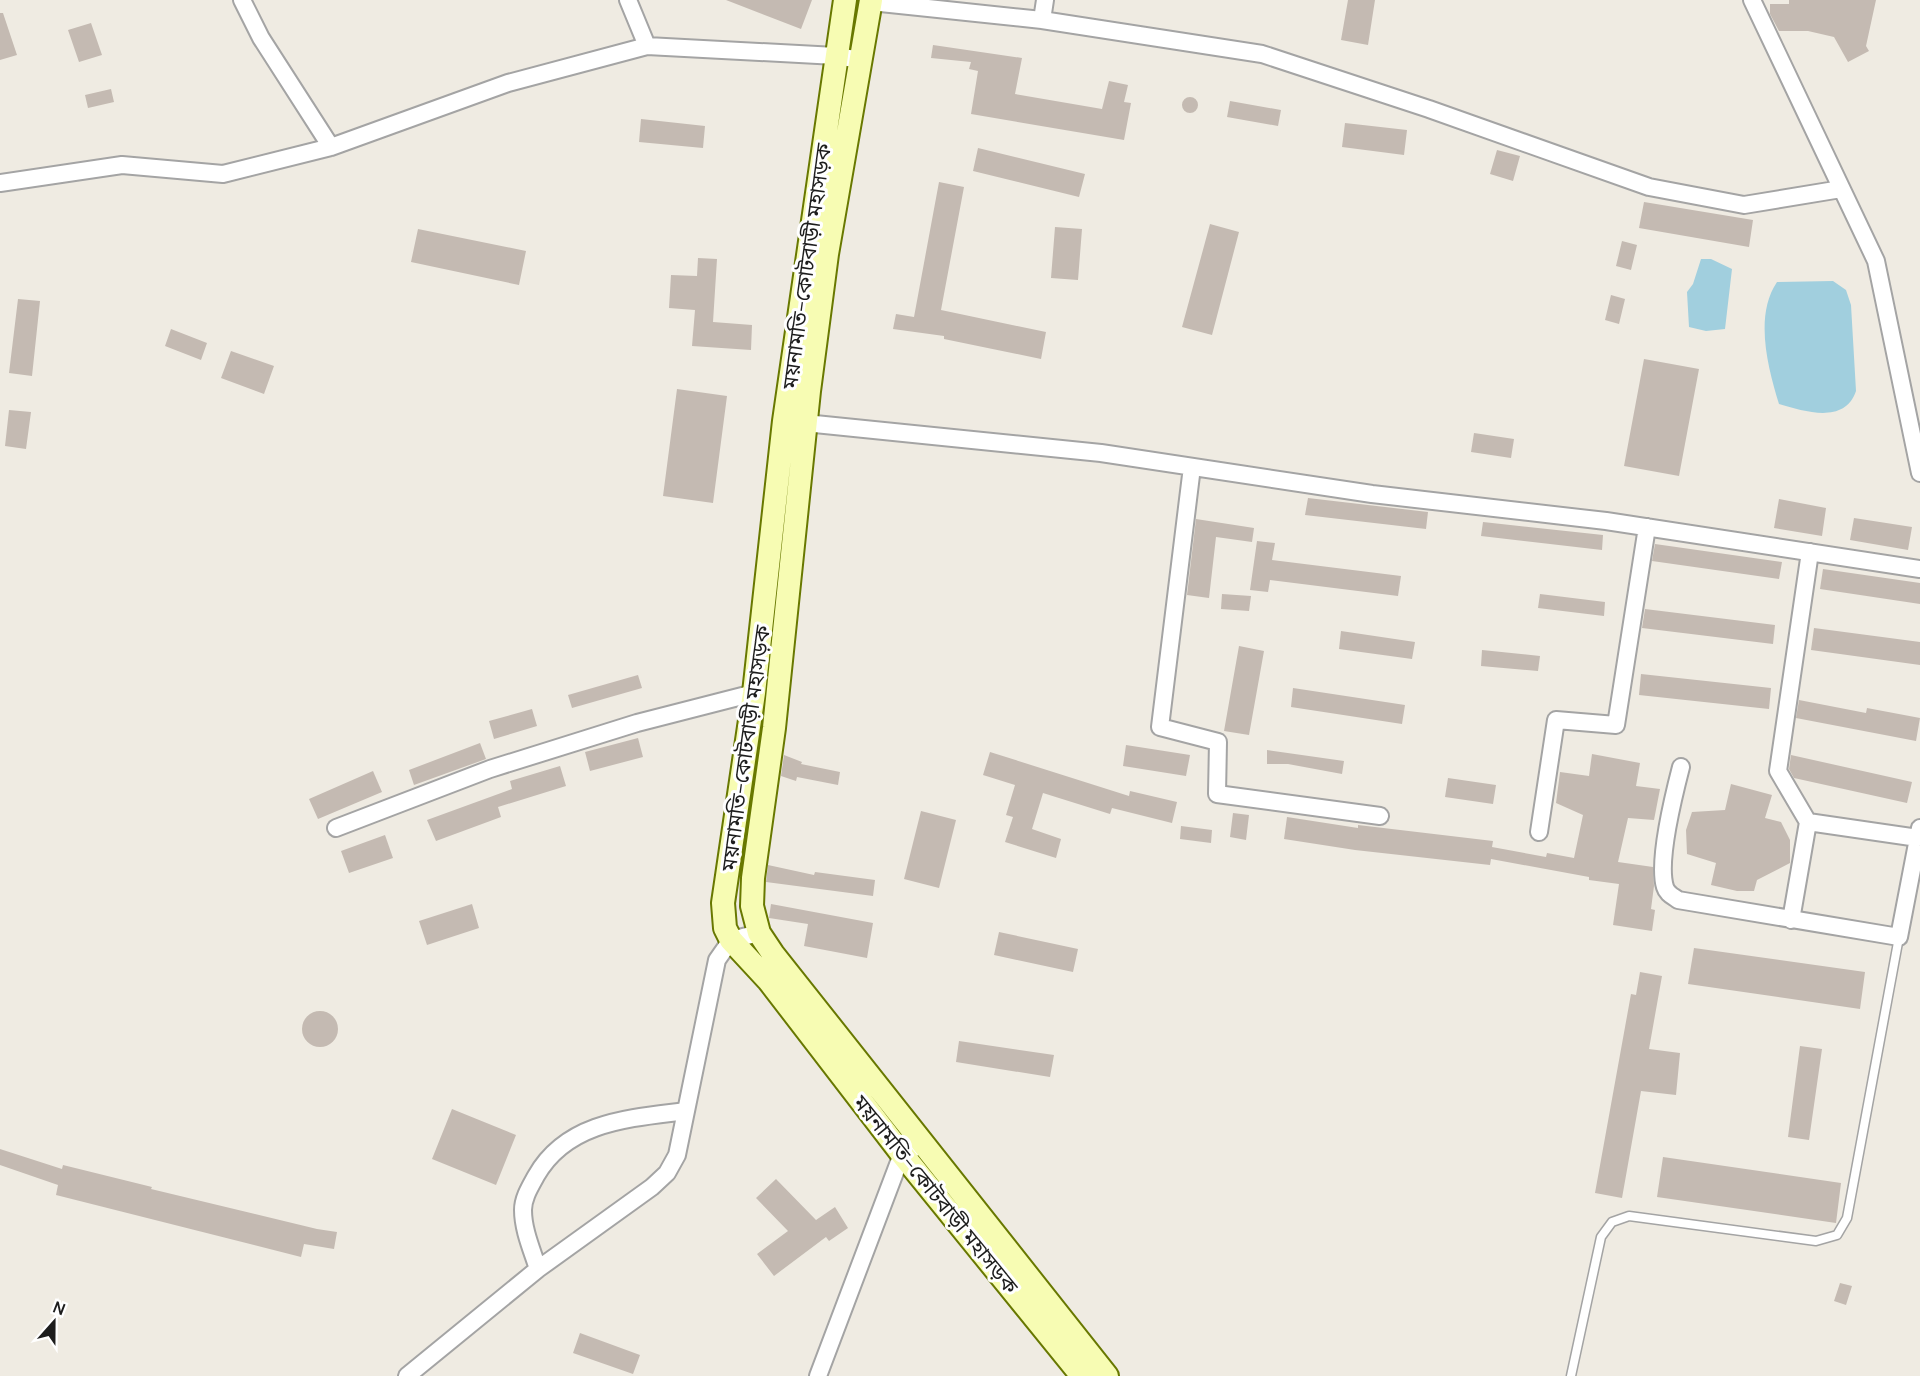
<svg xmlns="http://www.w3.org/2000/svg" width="1920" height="1376" viewBox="0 0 1920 1376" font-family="Manrope,'Noto Sans Bengali',sans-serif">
<rect width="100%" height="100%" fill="#efebe2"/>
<path fill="#a1cfde" d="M1701 259H1711L1732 269 1725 329 1706 331 1689 327 1687 292 1693 284Z
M1833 281 1846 290 1851 305 1856 391C1845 424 1806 412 1779 404 1768 368 1754 316 1777 282Z"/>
<path fill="#c4bab2" d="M726 0H812L801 29Z
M1348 0H1375L1368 45 1341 40Z
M1789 0H1876L1866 46 1869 51 1848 62 1834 37 1808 31H1779L1770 14V4H1789Z
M0 13H3L17 55 0 60Z
M91 23 102 55 79 62 68 30Z
M933 45 1022 58 1015 94 1102 109 1109 81 1128 85 1124 102 1131 103 1124 140 971 114 978 71 969 69 971 62 931 58Z
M111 89 114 102 88 108 85 95Z
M1182 105a8 8 0 1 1 16 0a8 8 0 1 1-16 0Z
M1230 101 1281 110 1278 126 1227 117Z
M641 119 705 126 703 148 639 142Z
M1345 123 1407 130 1404 155 1342 147Z
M978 148 1085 174 1079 197 973 171Z
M1497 150 1520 156 1513 181 1490 174Z
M939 182 964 187 941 310 1046 332 1041 359 944 339V336L893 329 896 314 914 317Z
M1644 202 1753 220 1749 247 1639 228Z
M1210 224 1239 232 1212 335 1182 327Z
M1055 227 1082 229 1078 280 1051 278Z
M418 229 526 251 519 285 411 262Z
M1622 241 1637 245 1631 270 1616 266Z
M698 258 717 259 713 322 752 325 751 350 692 346 695 310 669 308 671 275 697 276Z
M1611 295 1625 299 1619 324 1605 320Z
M18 299 40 301 32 376 9 373Z
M171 329 207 343 201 360 165 346Z
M231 351 274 366 264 394 221 378Z
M1644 359 1699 369 1679 476 1624 466Z
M677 389 727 396 713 503 663 496Z
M9 410 31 412 26 449 5 446Z
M1474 433 1514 439 1511 458 1471 452Z
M1308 498 1428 512 1426 529 1305 515Z
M1779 499 1826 508 1822 536 1774 528Z
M1854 518 1912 527 1908 550 1850 540Z
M1196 519 1254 528 1252 542 1216 537 1209 598 1187 595Z
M1483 522 1603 535 1602 550 1481 536Z
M1257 541 1275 543 1272 560 1401 576 1398 596 1270 580 1268 592 1250 590Z
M1655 544 1782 562 1779 579 1652 561Z
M1823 569 1920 583V604L1820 589Z
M1222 594 1251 596 1249 611 1221 609Z
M1540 594 1605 602 1604 616 1538 608Z
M1645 609 1775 625 1773 644 1642 628Z
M1814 628 1920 642V665L1811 650Z
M1341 631 1415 642 1412 659 1339 649Z
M1239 646 1264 651 1249 735 1224 731Z
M1482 650 1540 656 1538 671 1481 666Z
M1641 674 1771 688 1769 709 1639 695Z
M638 675 642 688 572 708 568 695Z
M1293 688 1405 705 1402 724 1291 707Z
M1799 700 1866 713 1867 708 1920 718 1916 741 1796 718Z
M532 709 537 726 494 739 489 721Z
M638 738 643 757 590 771 585 752Z
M480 743 486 759 414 785 409 770Z
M1126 745 1190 755 1186 776 1123 766Z
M1267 750 1344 761 1342 774 1288 764H1267Z
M990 752 1129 796 1130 791 1177 802 1172 823 1112 808 1110 814 1043 793 1032 829 1061 839 1056 858 1005 842 1013 817 1006 815 1015 785 983 775Z
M1592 754 1640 763 1636 786 1660 789 1654 820 1628 818 1618 862 1653 867 1654 886 1651 909 1655 910 1652 931 1613 925 1619 884 1589 880V877L1491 859 1490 865 1355 850 1284 839 1287 817 1358 828V825L1493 841 1492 847 1546 857 1547 853 1574 858 1583 815 1556 803 1560 772 1589 776Z
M784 755 802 762 801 764 840 772 838 785 797 777 796 781 781 776Z
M1791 755 1912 782 1907 803 1794 778 1789 769Z
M560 766 566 786 498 807 501 817 436 841 427 820 512 789 510 781Z
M373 771 382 792 318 819 309 799Z
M1448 778 1496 785 1493 804 1445 797Z
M1731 784 1772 795 1765 818 1781 822 1790 840V863L1757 880 1754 891H1737L1711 885 1716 863 1687 854 1686 830 1692 812 1725 810Z
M921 811 956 820 939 888 904 879Z
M1233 813 1249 815 1246 840 1230 837Z
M1181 826 1212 830 1211 843 1180 839Z
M385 835 393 858 349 873 341 851Z
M768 865 814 875 815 872 875 880 873 896 766 882Z
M472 904 479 928 427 945 419 921Z
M771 904 873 923 867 958 804 946 808 924 769 918Z
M999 932 1078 949 1073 972 994 955Z
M1694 948 1865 972 1860 1009 1688 984Z
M1640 972 1662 976 1649 1049 1680 1053 1676 1095 1641 1091 1622 1198 1595 1193 1631 994 1636 995Z
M302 1029a18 18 0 1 1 36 0a18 18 0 1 1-36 0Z
M959 1041 1054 1055 1050 1077 956 1062Z
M1800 1046 1822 1049 1809 1140 1788 1137Z
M452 1109 516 1135 496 1185 432 1159Z
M0 1149 62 1169 63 1165 152 1187 151 1189 317 1229 337 1232 334 1249 304 1244 301 1257 56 1195 58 1185 0 1165Z
M1663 1157 1841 1183 1836 1223 1657 1197Z
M776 1179 816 1220 835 1207 848 1228 829 1241 826 1237 774 1276 757 1254 788 1231 756 1198Z
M1840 1283 1852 1286 1846 1305 1834 1301Z
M580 1333 640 1355 633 1374 573 1353Z"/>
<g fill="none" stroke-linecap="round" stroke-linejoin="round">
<g stroke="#a4a4a4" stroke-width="11">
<path id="service" d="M1571 1376 1601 1237 1612 1222 1629 1216 1816 1241 1837 1235 1847 1218 1899 937"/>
</g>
<g stroke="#a4a4a4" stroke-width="20">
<path id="minor" d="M242 0 261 38 331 147
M628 0 647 46
M1752 0 1876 261 1920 473
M871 2 1042 20 1045 0
M1042 20 1262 54 1429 109 1649 187 1744 205 1841 189
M0 183 122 165 223 174 331 147 508 83 647 46 836 56 861 60
M805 423 1101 453 1372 494 1606 521 1920 569
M1192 467 1160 727 1218 742 1217 794 1380 816
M1681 767C1674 794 1657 861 1665 887 1667 894 1673 896 1678 900L1899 937 1920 828
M1808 822 1778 771 1810 552
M336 828 490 769 637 723 754 693
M1539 832 1556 720 1616 725 1647 527
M1791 920 1808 822 1918 838
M538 1269C532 1250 523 1230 523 1210 523 1198 530 1187 536 1176 567 1121 631 1118 686 1111
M407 1376 538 1269 652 1187 667 1173 677 1155 717 960 731 940 759 933
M818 1376 902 1154 923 1144"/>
</g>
<g stroke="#687800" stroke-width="26">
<path id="secondary" d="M845 0 784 421 754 693 723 903 725 928 731 940 769 981 902 1154 1082 1376
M871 0 827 254 809 391 774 728 753 878 752 906 759 933 773 954 1107 1376"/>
</g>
<use href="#service" stroke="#fff" stroke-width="8"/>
<use href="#minor" stroke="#fff" stroke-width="16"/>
<use href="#secondary" stroke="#f7fcb3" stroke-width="22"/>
</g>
<g text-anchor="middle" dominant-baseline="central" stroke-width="6" stroke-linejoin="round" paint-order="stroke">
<g font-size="21" fill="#1d1d1d" stroke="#fff">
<text transform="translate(806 266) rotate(-82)">ময়নামতি–কোটবাড়ী মহাসড়ক</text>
<text transform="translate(745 748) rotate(-82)">ময়নামতি–কোটবাড়ী মহাসড়ক</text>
<text transform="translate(936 1194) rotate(51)">ময়নামতি–কোটবাড়ী মহাসড়ক</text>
</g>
</g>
<g transform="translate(54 1322) rotate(21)" stroke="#ffffff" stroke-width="4.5" paint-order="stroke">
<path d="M0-4.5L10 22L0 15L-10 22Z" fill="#1d1d1d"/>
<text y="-9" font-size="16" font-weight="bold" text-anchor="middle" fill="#1d1d1d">N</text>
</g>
</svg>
